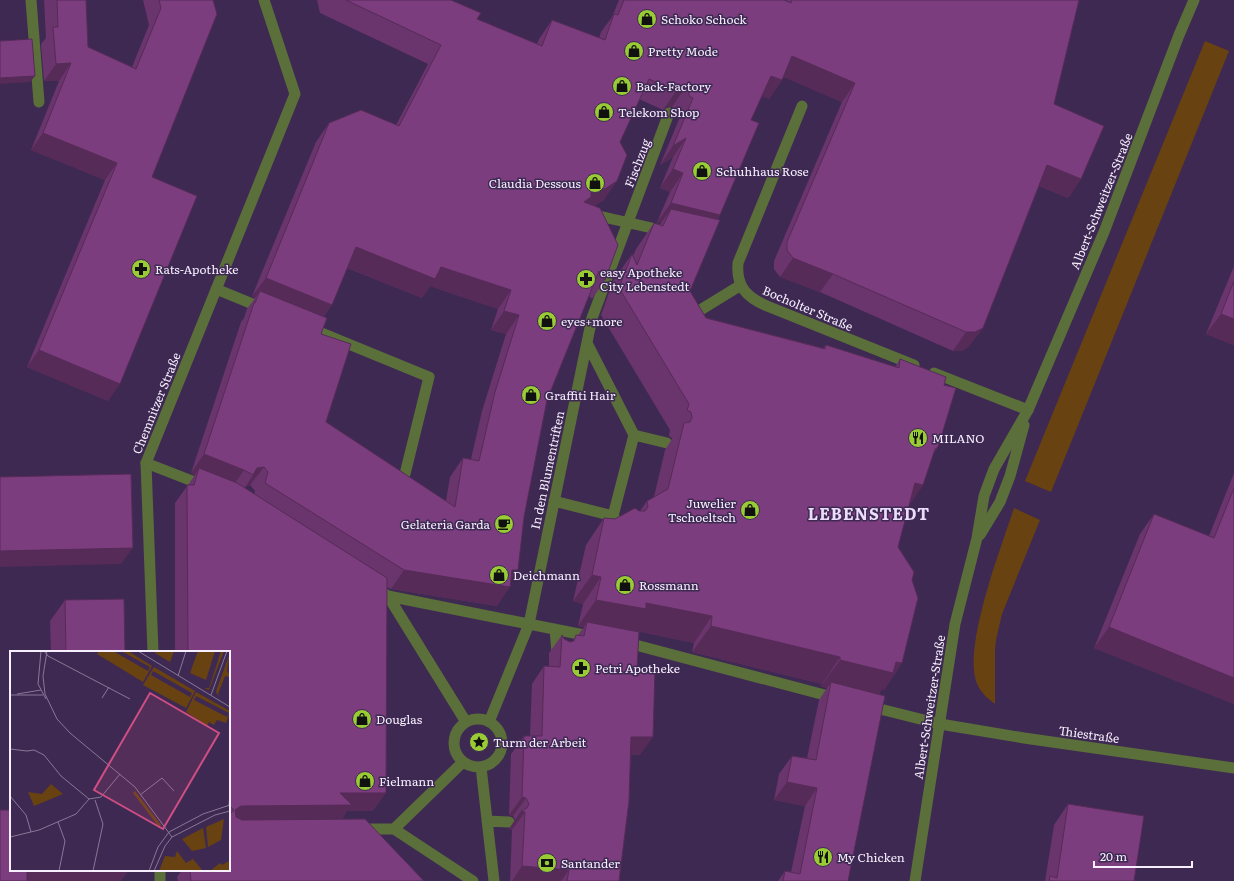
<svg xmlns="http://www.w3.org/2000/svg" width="1234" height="881" viewBox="0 0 1234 881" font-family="Literata,serif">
<rect width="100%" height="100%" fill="#3e2952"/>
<path fill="#694211" d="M1205 41 1229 51 1051 492 1025 481Z
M1014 508 1040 520 1002 614 996 640 995 649V704C987 698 979 691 976 681 964 643 1001 548 1014 508Z"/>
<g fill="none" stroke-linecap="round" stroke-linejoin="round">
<path stroke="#5a6f39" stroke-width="11" d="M31 0 39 102
M216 289 265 309
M689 317 741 285
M307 327 429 377 405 474
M628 643 836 698
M153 652 146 463 295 94 264 0
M868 706 940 724"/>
<path stroke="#5a6f39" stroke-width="11" d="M590 214 665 231
M587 343 634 435 667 443
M146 463 205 486
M554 501 613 516 617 522
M613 516 634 435
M375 588 388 596 466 722
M388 596 594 637
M555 629 557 653
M454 743a24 24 0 1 1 48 0a24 24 0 1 1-48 0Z
M489 722 529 624 592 318 669 113
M463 762 394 829 473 881
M481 767 494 881
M487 821 509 822
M361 829H394
M160 870V881"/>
<path stroke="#5a6f39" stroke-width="11" d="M802 106 738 263C736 286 746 297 767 306L914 365
M934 373 1028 410
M940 724 1024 738 1234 768"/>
<path stroke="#5a6f39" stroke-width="11" d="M980 535 1000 502 1010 476 1024 425
M915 881 955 624 977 538 984 496 994 469 1028 410 1104 232 1179 35 1194 0"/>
</g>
<path fill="#6a346c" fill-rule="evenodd" d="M44 0H86L88 47 132 67 149 25 143 0H213L152 177 108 401 27 367 105 180 31 150 59 81H44L41 44 46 38Z
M317 0H451L477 19 537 44 539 39 552 20 599 38 601 32 612 17 619 0H784L786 1 787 0H1079L1054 104 1081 179 1068 198 1039 186 983 328 969 346 962 351H953L820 292 780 277 774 269V261L842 102 784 77 782 80 769 99 762 96 751 120 720 215 717 220 690 291 706 318 823 348 826 345 895 367 900 359 944 385 938 447 933 454 923 485 908 506 898 547 912 580 902 663 884 690 882 689 879 694 848 881H778L785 871 791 872 805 806 774 800 779 774 792 756 807 758 819 700 827 688 821 686 822 684 692 652 694 643 632 630H631L637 668 640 755H631L619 881H510L512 830 509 829 515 820 513 816 509 815 511 754 524 736H530L532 684 544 666 549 667V653L562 635 564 639 570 642 573 641 576 635H578L584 627 578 626 583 604 573 601 586 545 604 518 615 519 640 511 647 501 654 497 665 450 672 439V438L669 436 670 430 601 315 613 281 632 254 633 256 636 249 654 223 660 225 661 223 657 222 670 192 660 188 673 157 660 165 680 117 676 115V111L672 107 667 106 663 110 639 99 620 142 604 200 594 206 605 280 592 299 589 296 547 400 511 581 497 606 391 589 387 587 373 811H347L342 819 424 881H178L177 877 182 870H229V652H175V503L195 475 191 473 241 322 244 318 247 309 255 298 252 296 316 142 329 123 396 125 428 64 320 13ZM347 268 422 298 430 286 498 309 491 330 506 334 482 411 471 459 463 458 450 477 446 501 326 422 321 334 324 317ZM250 485 255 491 254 494 245 488 246 486Z
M1234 266V345L1206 334Z
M1234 473V704L1094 648 1140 534 1154 514 1209 536Z
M65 600 125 652H51L50 621Z
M1068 804 1134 881H1045L1054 825Z"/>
<path fill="#562b58" d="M792 56 855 83 842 102 779 75Z
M71 63 59 81H44L56 64Z
M35 76 30 82 0 84V78Z
M771 76 782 80 769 99 757 95Z
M681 87 685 88 672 107 667 106 663 110 676 91Z
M43 133 117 163 105 180 31 150Z
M686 138 673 157 660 165 673 146Z
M1047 165 1081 179 1068 198 1034 184Z
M673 169 683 173 670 192 660 188Z
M617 181 604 200 571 221 591 192 595 188Z
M671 203 720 215 707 234 671 209 661 223 657 222Z
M356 247 441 267 511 290 498 309 430 286 422 298 343 266Z
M793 258 833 274 820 292 780 277Z
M266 278 332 305 319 324 260 291 255 298 252 296Z
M504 311 519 315 506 334 491 330Z
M1221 314 1234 319V345L1206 334Z
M983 328 969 346 962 351H953L966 332Z
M39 350 120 384 108 401 27 367Z
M204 454 244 470 231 489 199 468 195 475 191 473Z
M264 467 250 485 246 486 253 475 257 468Z
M915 483 923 485 905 512Z
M133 548 121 564 0 567V551Z
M404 570H518L506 587H510L497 606 391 589Z
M592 575 601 577 583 604 573 601Z
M596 600 646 603 712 616 694 643 632 630 628 636 587 622 584 627 578 626Z
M711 626 840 657 822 684 692 652Z
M1109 627 1234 678V704L1094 648Z
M840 660 896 662 902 663 884 690 882 689 875 700 831 682 827 688 821 686Z
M631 737H653L640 755H619Z
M787 782 817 788 805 806 774 800Z
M340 793H386L373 811H347L339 823 229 824 235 810 241 806Z
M522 797 526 798 513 816 509 815Z
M521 811 525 812 512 830 509 829Z
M522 866 569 870 561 881H512Z
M26 870H129L121 881H19Z"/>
<path fill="#7b3d7d" stroke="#562b58" d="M57 0H86L88 47 136 69 161 8 159 0H213L217 14 152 177 197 196 120 384 39 350 117 163 43 133 71 63 56 64 53 27H58Z
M346 0H451L481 13 477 19 542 46 552 20 605 40 614 14 618 15 624 0H784L791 3 792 0H1079L1054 104 1104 126 1081 179 1047 165 983 328 975 332H966L833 274 793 258 787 250V242L855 83 792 56 782 80 771 76 751 120 759 123 720 215 671 203 683 173 673 169 686 138 673 146 693 98 689 96V93L685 88 681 87 676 91 649 79 620 142 627 155 617 181 605 189 595 188 591 192V197L584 202 600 208 618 245 605 280 599 271 547 400 524 517 518 570H512L510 587 404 570 265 483 268 472 264 467 257 468 253 475 244 470 204 454 254 303H255L260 291 327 318 321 334 351 344 326 422 455 507 463 458 479 461 495 392 519 315 504 311 511 290 441 267 435 279 356 247 332 305 266 278 329 123 361 110 399 126 441 45Z
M32 39 35 76 0 78V41Z
M671 209 720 220 690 291 706 318 825 349 826 345 899 368 900 359 946 377 944 385 956 388 938 447 935 449 923 485 915 483 898 547 914 572 912 580 918 598 902 663 896 662 893 673 840 660V657L711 626 712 616 646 603V609L596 600 601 577 592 575 604 518 615 519 635 508 639 511H645L648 507 647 501 668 489 684 423 690 422 692 418 691 412 687 410 689 404 619 288 632 254 637 265 654 223 663 226Z
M1234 281V319L1221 314Z
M199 468 237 483 387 578 386 793H340L352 805 241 806 235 810 236 817 242 820 365 819 424 881H191L190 870H229V815L234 810 229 805V652H188L187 485H194Z
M131 474 133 548 0 551V477Z
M1234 488V678L1109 627 1154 514 1214 538Z
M124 599 125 652H66L65 600Z
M587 622 639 632 637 668 655 669 653 737H631L629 801 619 881H567L569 870 522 866 525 812 521 811 527 808 529 804 526 798 522 797 524 736H542L544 666 560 667 562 635 564 639 570 642 574 641 576 635 584 636Z
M831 682 885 696 848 881H783L785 871 800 874 817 788 787 782 792 756 816 760Z
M1068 804 1144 816 1134 881H1049L1050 876 1057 878Z
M0 810H11V870H27V881H0Z"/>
<defs>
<g id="shop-disc" transform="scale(1)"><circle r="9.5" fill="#99cb35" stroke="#3e2952"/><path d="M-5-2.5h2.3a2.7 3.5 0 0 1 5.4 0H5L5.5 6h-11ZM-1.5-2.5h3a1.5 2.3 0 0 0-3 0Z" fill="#111"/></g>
<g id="pharmacy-disc" transform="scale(1)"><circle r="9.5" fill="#99cb35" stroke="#3e2952"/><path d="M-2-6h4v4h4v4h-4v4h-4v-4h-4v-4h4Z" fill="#111"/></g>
<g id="restaurant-disc" transform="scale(1)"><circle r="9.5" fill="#99cb35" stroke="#3e2952"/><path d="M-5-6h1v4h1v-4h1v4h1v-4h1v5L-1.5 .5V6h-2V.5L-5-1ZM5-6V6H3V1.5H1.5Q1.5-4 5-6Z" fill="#111"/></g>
<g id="cafe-disc" transform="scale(1)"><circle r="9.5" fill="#99cb35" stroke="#3e2952"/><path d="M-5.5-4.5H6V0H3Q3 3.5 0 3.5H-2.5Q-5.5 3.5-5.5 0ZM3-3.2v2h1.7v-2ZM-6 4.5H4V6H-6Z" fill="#111"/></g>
<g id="sight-disc" transform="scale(1)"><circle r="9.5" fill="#99cb35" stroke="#3e2952"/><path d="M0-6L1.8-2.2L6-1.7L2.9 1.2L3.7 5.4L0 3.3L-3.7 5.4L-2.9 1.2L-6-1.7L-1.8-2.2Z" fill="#111"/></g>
<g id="bank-disc" transform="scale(1)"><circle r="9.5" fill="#99cb35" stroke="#3e2952"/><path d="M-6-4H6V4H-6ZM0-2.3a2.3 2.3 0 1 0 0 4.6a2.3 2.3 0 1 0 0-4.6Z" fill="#111"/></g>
</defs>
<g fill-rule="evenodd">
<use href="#shop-disc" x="647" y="19"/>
<use href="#shop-disc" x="634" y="51"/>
<use href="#shop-disc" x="622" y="86"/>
<use href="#shop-disc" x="604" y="112"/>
<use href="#shop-disc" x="702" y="171"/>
<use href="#shop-disc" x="595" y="183"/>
<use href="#pharmacy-disc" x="141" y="269"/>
<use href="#pharmacy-disc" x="586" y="279"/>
<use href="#shop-disc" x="547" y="321"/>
<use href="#shop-disc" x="531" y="395"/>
<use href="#restaurant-disc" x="918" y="438"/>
<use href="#shop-disc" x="750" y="510"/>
<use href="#cafe-disc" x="504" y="524"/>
<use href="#shop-disc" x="499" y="575"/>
<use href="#shop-disc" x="625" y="585"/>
<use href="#pharmacy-disc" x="581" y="668"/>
<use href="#shop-disc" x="362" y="719"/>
<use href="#sight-disc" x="479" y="742"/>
<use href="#shop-disc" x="365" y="781"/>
<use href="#restaurant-disc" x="823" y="857"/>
<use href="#bank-disc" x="547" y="863"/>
</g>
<g text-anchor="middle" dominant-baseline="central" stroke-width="3" stroke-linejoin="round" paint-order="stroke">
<g font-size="12" fill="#f7efff" stroke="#3e2952" text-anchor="start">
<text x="661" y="19">Schoko Schock</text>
<text x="648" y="51">Pretty Mode</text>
<text x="636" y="86">Back-Factory</text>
<text x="618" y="112">Telekom Shop</text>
<text x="716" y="171">Schuhhaus Rose</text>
<text x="581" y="183" text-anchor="end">Claudia Dessous</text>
<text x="155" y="269">Rats-Apotheke</text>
<text x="600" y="272">easy Apotheke<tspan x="600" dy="14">City Lebenstedt</tspan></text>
<text x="561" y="321">eyes+more</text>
<text x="545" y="395">Graffiti Hair</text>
<text x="932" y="438">MILANO</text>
<text x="736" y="503" text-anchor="end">Juwelier<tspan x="736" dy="14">Tschoeltsch</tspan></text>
<text x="490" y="524" text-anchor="end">Gelateria Garda</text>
<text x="513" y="575">Deichmann</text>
<text x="639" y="585">Rossmann</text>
<text x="595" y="668">Petri Apotheke</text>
<text x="376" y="719">Douglas</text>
<text x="493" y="742">Turm der Arbeit</text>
<text x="379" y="781">Fielmann</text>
<text x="837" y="857">My Chicken</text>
<text x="561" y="863">Santander</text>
</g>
<g font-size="12" fill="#f7efff" stroke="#3e2952">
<text transform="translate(637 163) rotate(-69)">Fischzug</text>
<text transform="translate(1101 201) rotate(-68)">Albert-Schweitzer-Straße</text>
<text transform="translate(808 308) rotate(23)">Bocholter Straße</text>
<text transform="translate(156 403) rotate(-68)">Chemnitzer Straße</text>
<text transform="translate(547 470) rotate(-78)">In den Blumentriften</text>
<text transform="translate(929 707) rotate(-81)">Albert-Schweitzer-Straße</text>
<text transform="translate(1089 734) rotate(8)">Thiestraße</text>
</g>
<g font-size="16" font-weight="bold" letter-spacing="1" fill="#ecddfc" stroke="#3e2952">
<text x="869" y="513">LEBENSTEDT</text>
</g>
</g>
<g transform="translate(10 651)">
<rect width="220" height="220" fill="#3e2952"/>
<path d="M89 0H103L138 20 140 16 111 0H118L142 15 133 31 87 3ZM146 0H164L160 11 145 2ZM188 0H205L196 29 180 22ZM211 0H214L199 39 194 37H199ZM220 2 217 20 220 24 219 26 215 25 208 43 212 46 207 43 206 40ZM144 16 185 40 176 57 133 34ZM143 20 182 42 180 46 141 24ZM186 41 220 60 216 72 207 69 204 74 199 71 197 75 176 61ZM186 45 219 62 217 66 184 49ZM41 133 53 143 24 155 18 141 32 143ZM125 140 151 174 149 176 123 142ZM214 168 211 189 198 196 196 176ZM193 177 196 197 182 200 172 188ZM167 200 176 212 183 208 193 220H149L155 205 165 206ZM219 210 220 220H200L210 212 212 214Z" fill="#694211" fill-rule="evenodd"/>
<path fill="none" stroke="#887897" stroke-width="1" d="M31 0 28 33 36 48M34 0 38 5 120 48M37 0 33 25 35 43 47 68 60 82 125 136 162 186M128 0 220 56M168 25 176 0M7 43 31 39M0 44H33M201 44 217 0M92 47 99 36M0 98 17 100 24 99 34 104 51 125 79 148M130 144 152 127 164 140M0 145 16 164 21 181M219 155 220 140M48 171 55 190 49 220M0 186 29 179 66 163 79 148 91 146 110 123M83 220 93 173 85 149M139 220 148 196 159 181 193 163 220 154M144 220 155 195 162 186 205 164 220 160"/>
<path fill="#cf4e84" fill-opacity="0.15" stroke="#cf4e84" stroke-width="2" d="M140 42 209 82 153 178 84 139Z"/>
<rect width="220" height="220" fill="none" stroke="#f7efff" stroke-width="2"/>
</g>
<path d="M1094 861v6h98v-6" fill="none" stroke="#f7efff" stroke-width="2"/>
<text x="1100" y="861" font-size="12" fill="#f7efff" stroke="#3e2952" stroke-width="3" paint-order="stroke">20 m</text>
</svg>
